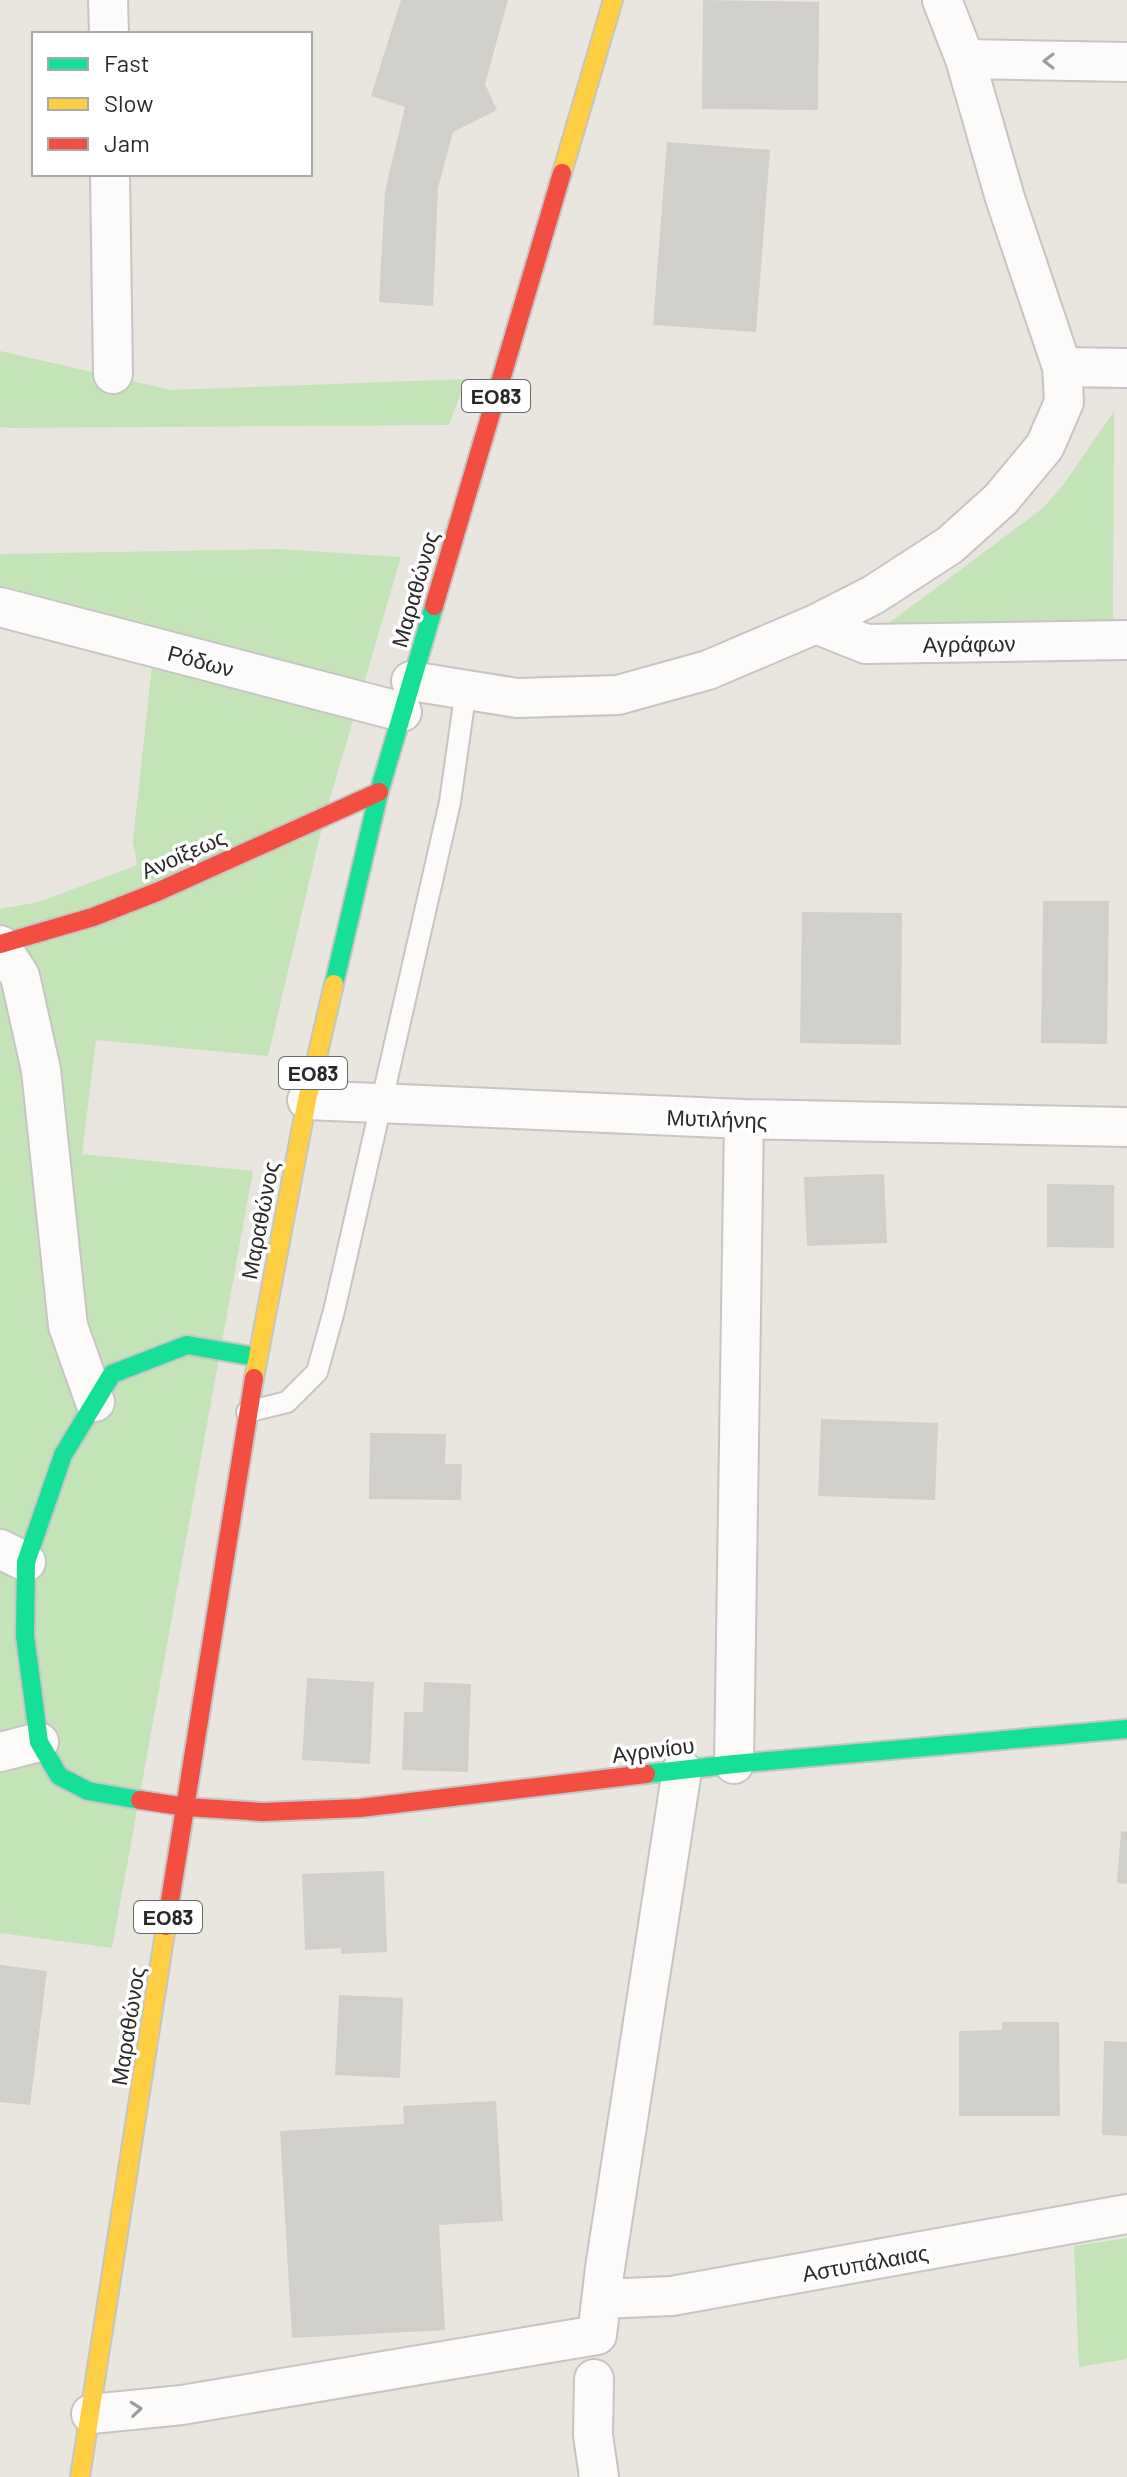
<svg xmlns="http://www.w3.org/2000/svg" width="1127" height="2477" viewBox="0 0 1127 2477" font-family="Barlow,sans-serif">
<rect width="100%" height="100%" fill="#e8e6df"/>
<path fill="#c4e4b7" d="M0 351 171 390 466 379 449 425 10 428 0 427Z
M1114 411 1113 620 885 626 1043 508 1064 484Z
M280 549 401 557 324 819 268 1056 96 1040 82 1154 253 1171 112 1948 0 1933V909L39 902 137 865 133 841 156 628 0 585V554Z
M1127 2238V2359L1079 2367 1074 2246Z"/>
<path fill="#d1cfca" d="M401 0H508L485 84 497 110 453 132 438 188 433 306 379 302 385 191 405 107 371 96Z
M703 0 819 2 818 110 702 109Z
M667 142 770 150 756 332 653 325Z
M1043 901H1109L1107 1044 1041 1043Z
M802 912 902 913 901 1045 800 1043Z
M884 1174 887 1243 807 1246 804 1177Z
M1047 1184 1114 1185V1248L1047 1247Z
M821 1419 938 1423 935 1500 818 1496Z
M370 1433 446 1434 445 1464H462L461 1500 369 1499Z
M307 1678 374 1682 370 1764 302 1760Z
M424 1682 471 1684 468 1772 402 1770 404 1712H423Z
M1121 1831 1127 1832V1884L1117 1883Z
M384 1871 387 1952 341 1954V1948L305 1950 302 1874Z
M0 1965 47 1971 30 2105 0 2102Z
M339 1995 403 1998 400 2078 335 2075Z
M1002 2022H1059L1060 2116H959V2031L1002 2030Z
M1104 2041 1127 2042V2136L1102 2135Z
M496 2101 503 2221 439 2225 445 2330 292 2338 280 2131 404 2124 403 2106Z"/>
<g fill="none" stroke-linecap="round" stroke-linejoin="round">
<g stroke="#c6c5c4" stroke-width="24">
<path id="lane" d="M247 1412 287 1402 317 1372 334 1311 450 802 466 689"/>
</g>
<g stroke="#c6c5c4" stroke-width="42">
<path id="street" d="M108 0 109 34
M965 59 1127 62
M110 174 113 374
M1062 367 1127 368
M0 607 402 712
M816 624 866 644 1127 640
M411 681 517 698 618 695 708 670 816 624 873 595 950 545 1001 499 1045 446 1064 402 1062 367 1005 198 965 59 942 0
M0 945 20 976 41 1070 68 1326 95 1402
M307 1100 744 1119 1127 1127
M0 1549 26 1562
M0 1752 39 1742
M734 1764 744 1119
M602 2299 672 2296 1127 2214
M594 2379 593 2435 599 2477
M91 2414 182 2405 597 2335 605 2268 682 1770"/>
</g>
<g stroke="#c6c5c4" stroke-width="22">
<path id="fast" d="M334 984 379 792 434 606
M646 1774 734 1764 1127 1729
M140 1800 88 1791 59 1776 39 1742 25 1636 26 1562 63 1455 112 1374 187 1345 256 1357"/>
</g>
<g stroke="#c6c5c4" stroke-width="22">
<path id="slow" d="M562 173 613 0
M254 1378 307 1100 334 984
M80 2477 166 1926"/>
</g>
<g stroke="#c6c5c4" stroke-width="22">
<path id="jam" d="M434 606 562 173
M0 944 93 917 157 892 379 792
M140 1800 186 1807 263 1812 360 1808 646 1774
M166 1926 254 1378"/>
</g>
<use href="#lane" stroke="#fcfbfa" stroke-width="20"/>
<use href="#street" stroke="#fcfbfa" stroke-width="38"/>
<use href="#fast" stroke="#16e098" stroke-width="18"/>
<use href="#slow" stroke="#ffcf43" stroke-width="18"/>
<use href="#jam" stroke="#f24e42" stroke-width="18"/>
</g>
<defs><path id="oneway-chevron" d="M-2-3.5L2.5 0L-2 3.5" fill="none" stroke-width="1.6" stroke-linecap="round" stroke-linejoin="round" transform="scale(2)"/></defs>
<g stroke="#9d9c9c">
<use href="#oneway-chevron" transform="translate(1049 61) rotate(-179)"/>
<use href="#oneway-chevron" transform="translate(136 2409) rotate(-6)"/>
</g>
<g text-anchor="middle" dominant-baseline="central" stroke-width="7" stroke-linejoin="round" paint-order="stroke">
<g fill="#fff" stroke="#696969" stroke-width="2">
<rect x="462" y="380" width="68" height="32" rx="6"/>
<rect x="279" y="1057" width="68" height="32" rx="6"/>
<rect x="134" y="1901" width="68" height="32" rx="6"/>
</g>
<g font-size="20" font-weight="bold" fill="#292929">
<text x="496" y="396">ΕΟ83</text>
<text x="313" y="1073">ΕΟ83</text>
<text x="168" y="1917">ΕΟ83</text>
</g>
<g font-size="22" fill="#292929" stroke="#fff">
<text transform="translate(414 589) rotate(-74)">Μαραθώνος</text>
<text transform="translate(969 643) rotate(-1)">Αγράφων</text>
<text transform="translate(201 660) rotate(15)">Ρόδων</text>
<text transform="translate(183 853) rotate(-24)">Ανοίξεως</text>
<text transform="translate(717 1118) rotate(2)">Μυτιλήνης</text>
<text transform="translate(259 1220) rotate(-79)">Μαραθώνος</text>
<text transform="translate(653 1749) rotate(-7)">Αγρινίου</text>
<text transform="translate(127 2026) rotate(-81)">Μαραθώνος</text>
<text transform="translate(865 2262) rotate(-10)">Αστυπάλαιας</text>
</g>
</g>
<rect x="32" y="32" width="280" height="144" fill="#ffffff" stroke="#a9a9a9" stroke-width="2"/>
<rect x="48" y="58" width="40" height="12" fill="#16e098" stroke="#a9a9a9" stroke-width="2"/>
<text x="104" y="72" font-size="24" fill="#292929">Fast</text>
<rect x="48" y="98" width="40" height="12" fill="#ffcf43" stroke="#a9a9a9" stroke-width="2"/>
<text x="104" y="112" font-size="24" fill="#292929">Slow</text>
<rect x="48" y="138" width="40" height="12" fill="#f24e42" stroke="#a9a9a9" stroke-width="2"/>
<text x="104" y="152" font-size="24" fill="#292929">Jam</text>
</svg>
